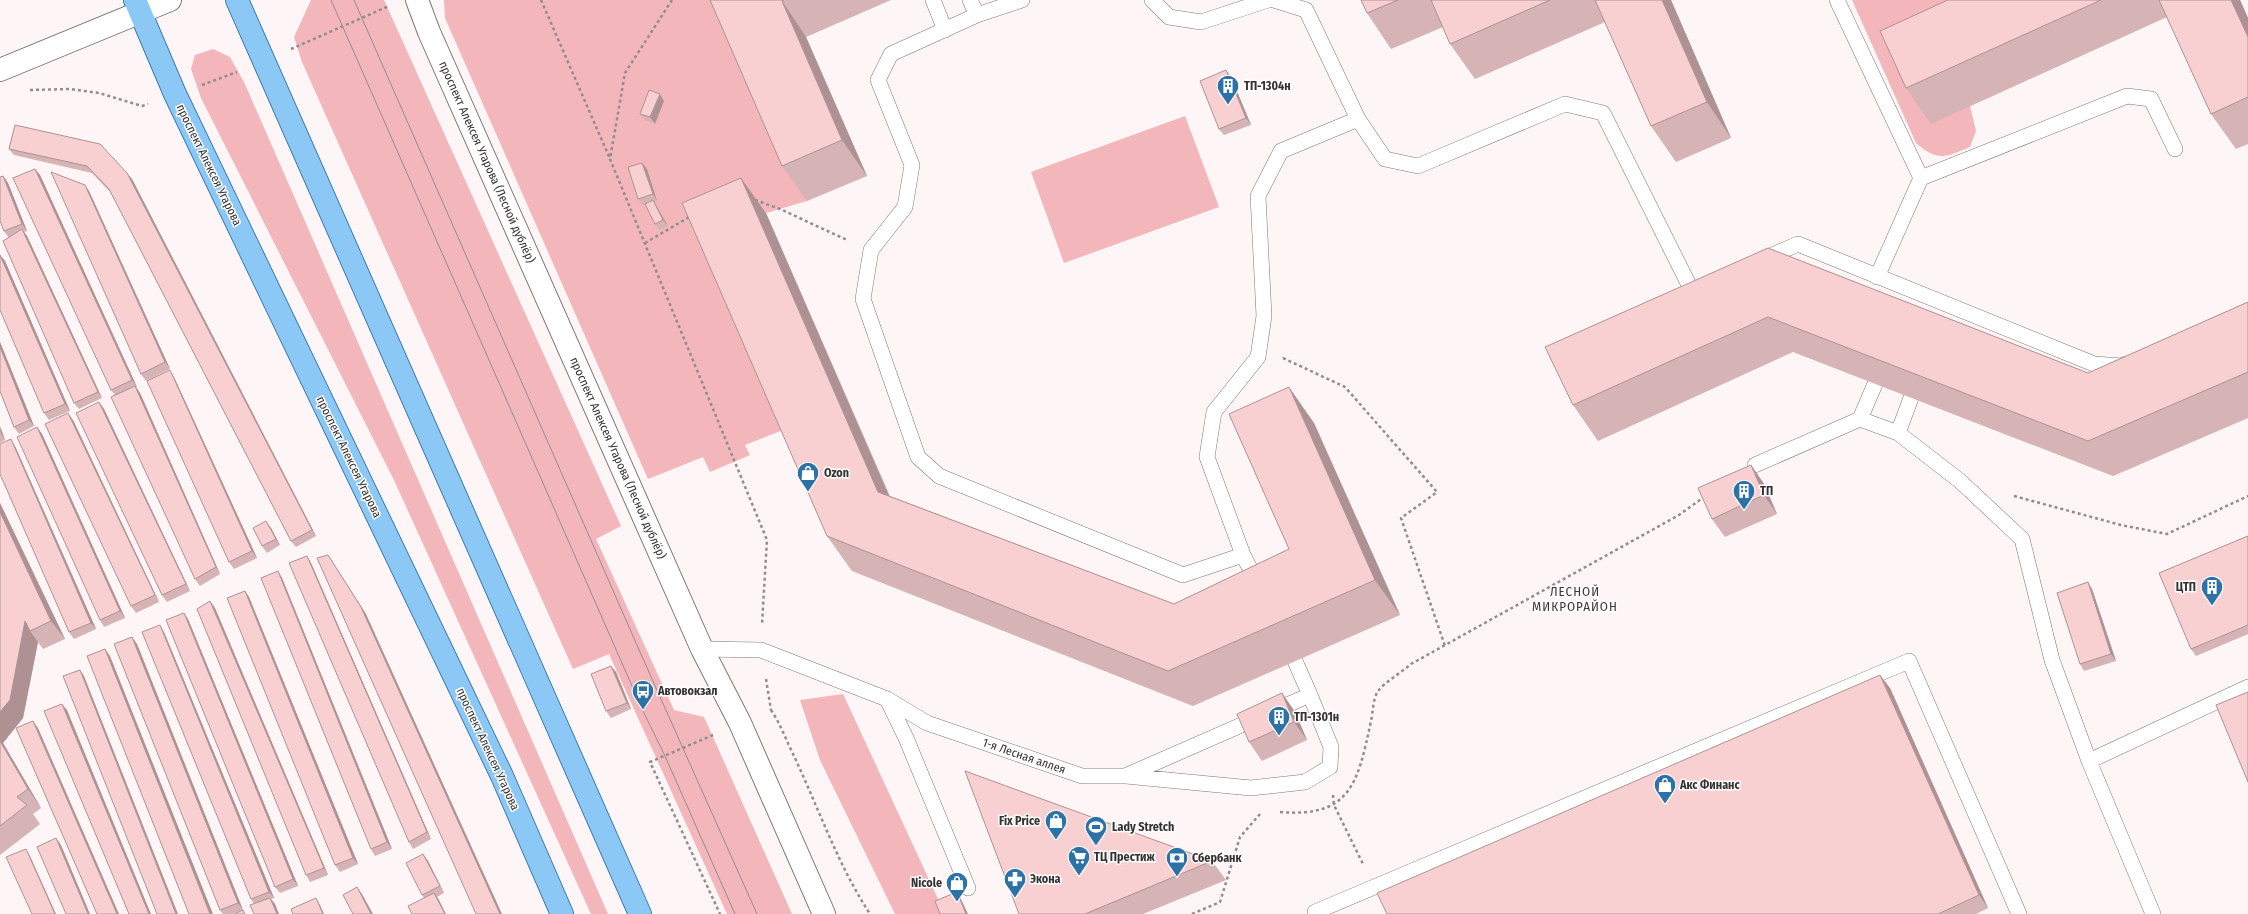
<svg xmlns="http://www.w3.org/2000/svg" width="2248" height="914" viewBox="0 0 2248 914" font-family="'Fira Sans Condensed',sans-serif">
<rect width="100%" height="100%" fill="#fef5f6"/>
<path fill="#f3b7bb" d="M311 0H384L621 526 596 539 674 710 704 717 792 914H727L609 654 573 669 302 62 294 37Z
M444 0H734L722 5 807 201 766 213 788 428 745 445 750 455 710 472 703 457 648 479 445 18Z
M1852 0H2052L1970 106 1976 131 1970 147C1946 157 1938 162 1916 143Z
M213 49 230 57 244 82 608 914H591L394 480 201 98 191 69 195 55Z
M1185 116 1219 207 1064 263 1031 172Z
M843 694 945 914H895L820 760 800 700Z"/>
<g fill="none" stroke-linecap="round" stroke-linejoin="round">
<g stroke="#7f7878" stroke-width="16">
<path id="service" d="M933 0 945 30
M970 0 977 15
M1022 0 977 15 891 54 878 80 912 165 905 207 871 250 863 299 918 457 939 476 1183 575 1243 555
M1152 0 1169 17 1201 22 1268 0
M1274 0 1306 10 1358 119 1385 159 1418 166 1565 104 1603 113 1691 289
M1837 0 1921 178 2127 96 2151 99 2175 149
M1761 260 1798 244 2094 364 2122 366 2126 364
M1877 277 1921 178
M1860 419 1875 384
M1898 433 1911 398
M1755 465 1860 419 1898 433 1960 481 2022 539 2052 660 2089 761 2153 914
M1259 586 1243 555 1207 457 1214 412 1258 357 1264 316 1258 196 1281 151 1358 119
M702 649 761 650 887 699 927 723 1082 776H1125L1310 695 1295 661
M887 699 906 738 968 888
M2089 761 2248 687
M1126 776 1251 788 1305 782 1330 767 1331 747 1310 695
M1315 912 1909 661 2019 914"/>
</g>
<g stroke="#7f7878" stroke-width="24">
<path id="tertiary" d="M417 0 429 32 702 649 740 723 824 914"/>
</g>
<g stroke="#7f7878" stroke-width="24">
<path id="secondary" d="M0 70 170 0"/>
</g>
<g stroke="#3c7cad" stroke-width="24">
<path id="primary" d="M135 0 175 94 502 776 562 914
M237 0 640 914"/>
</g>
<path stroke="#928c8d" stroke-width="2.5" stroke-dasharray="3 3" stroke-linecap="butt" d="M541 0 610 159
M672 0 625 73 610 159 767 540 762 624
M291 49 389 6
M202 85 237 72
M30 90 70 89 99 93 142 106 148 104
M755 200 780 209 847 240
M645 243 691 216
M1283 358 1345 387 1437 492 1401 518 1445 646
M2014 496 2121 525 2167 534 2248 496
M766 679 771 710
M771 710C780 723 787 742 794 756 819 809 838 865 870 914
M713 735 650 762 720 914
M1333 795 1334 805 1363 864
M1280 812C1352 818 1358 781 1371 721 1373 713 1373 698 1378 691 1386 681 1401 673 1411 664L1679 515 1704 497
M1192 914 1220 902 1240 837 1260 814"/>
<use href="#service" stroke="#fff" stroke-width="15"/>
<use href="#tertiary" stroke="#fff" stroke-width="22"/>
<use href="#secondary" stroke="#fff" stroke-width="22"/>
<use href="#primary" stroke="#8cc8f6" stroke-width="22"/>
<path stroke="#928d8d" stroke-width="1" d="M331 0 643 711 665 756 735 914
M354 0 640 652 757 914"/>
</g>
<path fill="#d6b3b5" d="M710 0H891L806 37 867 176 807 201 782 166Z
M1361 0H1671L1731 138 1676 162 1651 126 1605 22 1475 79 1450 44 1443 27 1391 49 1367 13Z
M1948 0H2240L2248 18V144L2236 149 2211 114 2167 17 1931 124 1906 88Z
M1231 77 1251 125 1224 135 1219 129Z
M664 101 655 124 645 120 640 114Z
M15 125 132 179 316 536 296 547 291 541 111 193 92 173 14 155 9 149Z
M642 163 647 169 657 201 654 202 657 207 668 226 660 230 655 224 645 205H643L638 199Z
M35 169 40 175 137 387H136L140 393 220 574 200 586 195 579 115 395 111 390Z
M3 176 8 183 27 231 24 232 27 236 102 398 79 409 74 403 9 238 4 231Z
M85 185 89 191 170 369 146 381 141 374Z
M766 213 890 496 1174 604 1289 549 1314 423 1400 615 1193 706 852 571 827 536Z
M1768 248 2088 373 2248 302V418L2113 476 1793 352 1598 441 1573 405Z
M0 255 5 261 70 411 49 420 44 413Z
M0 342 34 426 19 434 14 427 0 391Z
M174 377 257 558 234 569 229 562Z
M99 402 104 409 190 591 167 602 162 595Z
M73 420 159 602 136 613 131 606Z
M0 426 5 440 0 443Z
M37 427 42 434 125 618 104 627 100 620Z
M15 446 96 629 74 639 69 632Z
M1751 465 1764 484 1777 514 1725 537 1712 519Z
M0 503 65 639 43 649 38 642 23 718 3 743 41 808 33 814 40 824 0 855Z
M271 528 280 545 267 553 262 546Z
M2248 536V634L2196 656 2191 649Z
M307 556 311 563 431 839 413 849 409 842Z
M278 571 282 578 392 849 375 856 371 849Z
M2092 589 2116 661 2084 671 2080 664Z
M245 591 249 597 358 864 340 872 335 865Z
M215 608 328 875 310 882 306 875Z
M188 619 298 886 280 893 275 887Z
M164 632 274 898 271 899 275 904H254L251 899Z
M137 644 243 910 232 914H223L220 910Z
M616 672 631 709 611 718 606 711Z
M1890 688 1988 908 1976 914H1387Z
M1282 693 1295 712 1307 740 1262 761 1249 742Z
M423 854 428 861 444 893 437 897 439 900 424 898 422 895Z
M1212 861 1226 880 1143 914H1019Z"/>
<path fill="#ae9293" d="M1662 0H1671L1731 138 1707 102Z
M2231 0H2240L2248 18V37Z
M782 1 806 37 867 176 842 140Z
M1226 70 1231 77 1251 125 1246 118Z
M660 94 664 101 655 124 650 117Z
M642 163 647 169 657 201 653 194Z
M35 169 40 175 137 387 132 380Z
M127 173 132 179 316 536 312 530Z
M3 176 8 183 27 231 22 224Z
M741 178 766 213 903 528 878 492Z
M85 185 89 191 170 369 165 362Z
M653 200 657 207 668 226 663 220Z
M22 229 27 236 102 398 98 392Z
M0 255 5 261 70 411 65 404Z
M0 342 34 426 29 420 0 347Z
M170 370 174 377 257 558 252 551Z
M135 386 140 393 220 574 216 567Z
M1289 387 1314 423 1400 615 1375 580Z
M99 402 104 409 190 591 186 584Z
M68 413 73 420 159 602 155 595Z
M0 426 5 440 1 433Z
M37 427 42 434 125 618 120 611Z
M11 439 15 446 96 629 91 623Z
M1751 465 1764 484 1777 514 1764 495Z
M0 503 65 639 51 621 0 512Z
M266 521 271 528 280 545 276 539Z
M328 555 366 614 502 914H500Z
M307 556 311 563 431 839 427 832Z
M278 571 282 578 392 849 387 842Z
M2088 582 2092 589 2116 661 2111 654Z
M245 591 249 597 358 864 353 858Z
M210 601 215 608 328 875 324 868Z
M184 613 188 619 298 886 293 879Z
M25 621 30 631 38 642 23 718 3 743 41 808 28 789 0 741V712Z
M160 625 164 632 274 898 269 892Z
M132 637 137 644 243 910 238 903Z
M105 649 110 656 213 914H210Z
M611 666 616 672 631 709 627 703Z
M80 670 84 676 178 914H176Z
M1880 675 1890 688 1988 908 1979 895Z
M1282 693 1295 712 1307 740 1294 722Z
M62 704 67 710 151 914H149Z
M33 721 38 728 119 914H117Z
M56 838 61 845 90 914H88Z
M26 849 30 856 56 914H55Z
M423 854 428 861 444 893 440 886Z
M357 887 362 894 373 914H371Z
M957 892 961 899 968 914H966Z
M434 893 439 900 446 914H445Z
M270 898 275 904 279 914H277Z
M316 898 320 905 324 914H323Z"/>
<path fill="#f9d0d2" stroke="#ae9293" d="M710 0H784L782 1 842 140 782 166Z
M1361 0H1398L1367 13Z
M1431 0H1550L1450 44Z
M1595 0H1662L1707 102 1651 126Z
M1948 0H2101L1906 88 1880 31Z
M2159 0H2231L2248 37V97L2211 114Z
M1226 70 1246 118 1219 129 1200 81Z
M649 90 660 94 650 117 640 114Z
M15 125 100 144 127 173 312 530 291 541 109 189 87 166 9 149Z
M642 163 653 194 638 199 628 167Z
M35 169 132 380 111 390 13 178Z
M51 172 85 185 165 362 141 374Z
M3 176 22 224 4 231 0 221V177Z
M741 178 878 492 1174 604 1289 549 1229 414 1289 387 1375 580 1168 671 827 536 682 203Z
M653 200 663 220 655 224 645 204Z
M22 229 98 392 74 403 3 241Z
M1768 248 2088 373 2248 302V372L2088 441 1768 317 1573 405 1545 347Z
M0 255 65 404 44 413 0 310Z
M0 347 29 420 14 427 0 391Z
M170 370 252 551 229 562 147 381Z
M135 386 216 567 195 579 111 397Z
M99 402 186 584 162 595 76 413Z
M68 413 155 595 131 606 45 424Z
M37 427 120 611 100 620 17 437Z
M11 439 91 623 69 632 0 474V444Z
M1751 465 1764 495 1712 519 1698 488Z
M0 512 51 621 30 631 25 621 10 700 0 712Z
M266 521 276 539 262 546 253 528Z
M2248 536V625L2191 649 2159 573Z
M328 555 361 607 500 914H476L317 558Z
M307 556 427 832 409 842 289 563Z
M278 571 387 842 371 849 261 578Z
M2088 582 2111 654 2080 664 2057 593Z
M245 591 353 858 335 865 227 598Z
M210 601 324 868 306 875 197 609Z
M184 613 293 879 275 887 166 620Z
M160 625 269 892 251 899 142 632Z
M132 637 238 903 220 910 114 644Z
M105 649 210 914H189L87 656Z
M611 666 627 703 606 711 591 674Z
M80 670 176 914H157L63 676Z
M1880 675 1979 895 1938 914H1387L1377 893Z
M2248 692V782L2216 705Z
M1282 693 1294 722 1249 742 1237 714Z
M62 704 149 914H129L44 711Z
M33 721 117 914H97L16 728Z
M0 741 28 789 17 797 27 805 0 826Z
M965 771 1212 861 1085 914H1019Z
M56 838 88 914H66L37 847Z
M26 849 55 914H32L6 857Z
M423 854 440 886 422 895 406 863Z
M357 887 371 914H353L343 895Z
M957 892 966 914H940L935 901Z
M434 893 445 914H412L408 906Z
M270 898 277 914H254L250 905Z
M316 898 323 914H293L291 909Z
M243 910 245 914H234Z"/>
<defs>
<g id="building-pin" transform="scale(1.15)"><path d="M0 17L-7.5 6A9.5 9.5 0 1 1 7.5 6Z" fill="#2d72a7" stroke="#fff"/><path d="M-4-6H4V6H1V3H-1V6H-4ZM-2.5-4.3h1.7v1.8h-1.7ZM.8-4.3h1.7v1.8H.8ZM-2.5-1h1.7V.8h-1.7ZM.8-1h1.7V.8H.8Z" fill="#fff"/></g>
<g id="shop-pin" transform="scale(1.15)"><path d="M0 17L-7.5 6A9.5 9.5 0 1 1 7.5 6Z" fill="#2d72a7" stroke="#fff"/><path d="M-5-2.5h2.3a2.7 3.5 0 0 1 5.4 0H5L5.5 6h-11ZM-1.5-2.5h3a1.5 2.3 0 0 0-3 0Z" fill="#fff"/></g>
<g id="bus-pin" transform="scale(1.15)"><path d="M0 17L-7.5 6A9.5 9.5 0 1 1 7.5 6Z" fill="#2d72a7" stroke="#fff"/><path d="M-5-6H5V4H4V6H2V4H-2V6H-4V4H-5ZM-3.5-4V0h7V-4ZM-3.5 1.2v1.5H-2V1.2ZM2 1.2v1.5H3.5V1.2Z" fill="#fff"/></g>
<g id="stadium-pin" transform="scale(1.15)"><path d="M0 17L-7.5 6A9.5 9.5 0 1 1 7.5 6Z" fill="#2d72a7" stroke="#fff"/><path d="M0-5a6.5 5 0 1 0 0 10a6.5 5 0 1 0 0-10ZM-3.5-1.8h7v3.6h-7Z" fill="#fff"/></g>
<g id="supermarket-pin" transform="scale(1.15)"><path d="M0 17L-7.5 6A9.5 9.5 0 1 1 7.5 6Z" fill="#2d72a7" stroke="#fff"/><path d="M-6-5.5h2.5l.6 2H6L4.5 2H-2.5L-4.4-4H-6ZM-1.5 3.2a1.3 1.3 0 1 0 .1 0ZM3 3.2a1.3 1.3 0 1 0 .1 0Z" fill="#fff"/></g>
<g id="bank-pin" transform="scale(1.15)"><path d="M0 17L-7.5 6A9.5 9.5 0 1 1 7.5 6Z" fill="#2d72a7" stroke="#fff"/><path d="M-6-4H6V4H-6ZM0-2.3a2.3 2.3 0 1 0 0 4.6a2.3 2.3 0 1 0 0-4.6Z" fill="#fff"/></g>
<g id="pharmacy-pin" transform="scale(1.15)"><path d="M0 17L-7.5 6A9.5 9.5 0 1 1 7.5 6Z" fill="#2d72a7" stroke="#fff"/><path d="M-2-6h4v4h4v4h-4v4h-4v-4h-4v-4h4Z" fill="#fff"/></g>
</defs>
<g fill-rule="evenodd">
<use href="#building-pin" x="1228" y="86"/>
<use href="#shop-pin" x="808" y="473"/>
<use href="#building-pin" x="1744" y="491"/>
<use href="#building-pin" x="2212" y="587"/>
<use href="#bus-pin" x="643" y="691"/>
<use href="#building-pin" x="1279" y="717"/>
<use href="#shop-pin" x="1665" y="785"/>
<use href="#shop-pin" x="1056" y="821"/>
<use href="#stadium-pin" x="1096" y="827"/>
<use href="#supermarket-pin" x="1079" y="857"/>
<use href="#bank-pin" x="1177" y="858"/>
<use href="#pharmacy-pin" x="1015" y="879"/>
<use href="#shop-pin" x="957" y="883"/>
</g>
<g text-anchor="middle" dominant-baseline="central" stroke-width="3" stroke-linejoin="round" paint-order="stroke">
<g font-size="12" font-weight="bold" fill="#343131" stroke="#fff" text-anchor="start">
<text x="1244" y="86">ТП-1304н</text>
<text x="824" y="473">Ozon</text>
<text x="1760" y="491">ТП</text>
<text x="2196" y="587" text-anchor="end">ЦТП</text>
<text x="658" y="691">Автовокзал</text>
<text x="1294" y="717">ТП-1301н</text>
<text x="1680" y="785">Акс Финанс</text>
<text x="1040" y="821" text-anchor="end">Fix Price</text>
<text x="1112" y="827">Lady Stretch</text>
<text x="1094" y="857">ТЦ Престиж</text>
<text x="1192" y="858">Сбербанк</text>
<text x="1030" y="879">Экона</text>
<text x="942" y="883" text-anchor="end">Nicole</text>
</g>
<g font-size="12" fill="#343131" stroke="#fff">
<text transform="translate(487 162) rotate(66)">проспект Алексея Угарова (Лесной дублёр)</text>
<text transform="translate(209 165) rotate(64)">проспект Алексея Угарова</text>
<text transform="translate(349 457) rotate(64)">проспект Алексея Угарова</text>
<text transform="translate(618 458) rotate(66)">проспект Алексея Угарова (Лесной дублёр)</text>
<text transform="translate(488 749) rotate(65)">проспект Алексея Угарова</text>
<text transform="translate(1024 756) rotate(19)">1-я Лесная аллея</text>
</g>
<g font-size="13" letter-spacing="1" fill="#3e3738" stroke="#fff">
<text x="1575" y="591">ЛЕСНОЙ<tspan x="1575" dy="15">МИКРОРАЙОН</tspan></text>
</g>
</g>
</svg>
